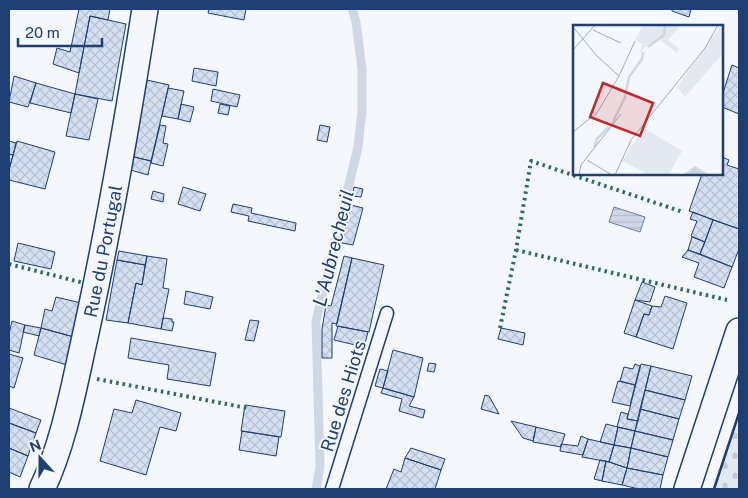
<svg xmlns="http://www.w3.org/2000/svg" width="748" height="498" viewBox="0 0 748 498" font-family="'Public Sans',sans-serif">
<defs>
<pattern id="cemetery-stones" width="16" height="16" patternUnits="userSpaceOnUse" patternTransform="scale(1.25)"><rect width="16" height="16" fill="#e3e9f0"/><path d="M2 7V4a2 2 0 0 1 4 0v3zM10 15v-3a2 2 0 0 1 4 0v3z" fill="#c2c9d1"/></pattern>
<pattern id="water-rules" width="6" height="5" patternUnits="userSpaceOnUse" patternTransform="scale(1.25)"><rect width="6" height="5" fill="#cfd7e4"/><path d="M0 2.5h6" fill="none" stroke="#b1bac7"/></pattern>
<pattern id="building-cross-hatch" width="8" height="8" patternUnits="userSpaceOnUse" patternTransform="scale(1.25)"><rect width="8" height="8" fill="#d5e0f0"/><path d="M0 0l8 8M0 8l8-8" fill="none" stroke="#b6c1d1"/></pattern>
</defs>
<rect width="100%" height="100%" fill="#f4f7fb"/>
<path fill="url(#cemetery-stones)" stroke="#687fa3" d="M739 413V489H714Z"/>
<path fill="url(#water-rules)" stroke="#687fa3" d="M614 207 645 217 640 232 609 222Z"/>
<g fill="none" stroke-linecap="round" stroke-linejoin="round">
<path stroke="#cfd7e4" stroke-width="9" d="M316 489 320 467 316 321 358 147 362 111V69L356 22 352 9"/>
</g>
<path fill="url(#building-cross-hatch)" stroke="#1d3f73" d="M79 9H110L108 20 90 16 79 73 53 64 57 48 70 52Z
M209 9H246L244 20 208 13Z
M672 9H691L689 17 672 11Z
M90 16 126 24 112 101 75 94Z
M732 65 739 68V114L722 107V96Z
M194 68 218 72 216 86 192 81Z
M14 76 36 83 28 107 9 102Z
M147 80 169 85 151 161 130 156Z
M36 83 75 94 71 113 30 103Z
M168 88 184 91 178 119 162 116Z
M213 89 240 95 237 107 211 101Z
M75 94 98 99 89 140 66 136Z
M181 104 194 107 190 122 178 119Z
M220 104 230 106 228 115 218 113Z
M160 125 166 126 163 143 168 144 163 166 151 163Z
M320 125 330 127 327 142 317 140Z
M9 141 16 143 13 155 9 154Z
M17 141 55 152 45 189 9 180V170Z
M9 154 13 155 9 170Z
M130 156 151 161 148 175 127 169Z
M722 157 729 160 727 165 739 169V229L689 211 702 174H722Z
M183 187 206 194 200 211 178 204Z
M354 187 363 189 361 197 352 196Z
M153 191 164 194 163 202 151 199Z
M233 204 252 208 251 213 296 223 295 231 248 221 249 216 231 212Z
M351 205 363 208 353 245 342 243Z
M693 212 713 220 705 242 691 236 697 221 690 219Z
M713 220 739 229V249L732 267 700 254Z
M692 237 705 242 700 254 688 250Z
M18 243 55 252 51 269 14 261Z
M688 250 732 267 724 288 694 277 699 263 682 257Z
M119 251 147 256 145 265 117 260Z
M147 256 167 259 163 288 169 289 161 329 128 323 136 283 142 285Z
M344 256 352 258 337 324 332 323V358H322V329L326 305 331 306Z
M352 258 384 265 369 332 336 326Z
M117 260 145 265 142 285 136 283 128 323 106 320Z
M642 282 655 287 650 302 635 300Z
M186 291 213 297 210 309 184 304Z
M665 296 687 303 673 349 636 337 644 314 649 315 652 306 661 307Z
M56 297 81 303 74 337 41 328 45 309 52 311Z
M635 300 652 306 649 315 644 314 636 337 624 333Z
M163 318 172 319V322H174L172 331 161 329Z
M250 320 259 321 254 341 245 340Z
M12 321 25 325 19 353 9 350V334Z
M25 325 41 328 39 336 23 332Z
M338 326 368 332 364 347 334 340Z
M41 328 74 337 67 365 34 355Z
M501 328 525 333 523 345 498 339Z
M131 338 216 353 210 386 167 379 169 365 128 358Z
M393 350 423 358 414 397 383 388Z
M9 354 23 358 14 388 9 386Z
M429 363 436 364 434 372 427 371Z
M635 364 640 366 635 385 620 381 624 367 633 369Z
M641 364 651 366 638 421 627 419Z
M651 366 692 376 685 400 645 390Z
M380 369 388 371 383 388 375 386Z
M618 381 635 385 630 406 612 402Z
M383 388 414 397 409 406 425 410 423 418 399 411 402 399 381 393Z
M645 390 685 400 679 419 640 409Z
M485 395 489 396 499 414 481 409Z
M136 400 181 413 176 431 160 427 146 475 100 461 114 409 132 413Z
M245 405 285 411 281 437 241 431Z
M9 408 41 420 36 433 9 423Z
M640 409 679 419 673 440 635 431Z
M621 412 628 414 627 419 638 421 635 431 617 427Z
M511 421 536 427 533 441 523 438Z
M9 423 36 433 28 456 9 448Z
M606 424 618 427 614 445 600 442Z
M536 427 565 434 561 447 533 442Z
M618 427 635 431 631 448 614 445Z
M242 431 279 437 276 456 239 450Z
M635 431 673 440 668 457 631 448Z
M581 436 588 439 583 455 560 451 561 444 578 446Z
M588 439 614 445 609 462 582 457Z
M614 445 631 448 627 468 609 462Z
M9 448 28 456 20 477 9 472Z
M411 448 445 459 441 470 405 458Z
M631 448 668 457 663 475 627 468Z
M405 458 441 470 435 489H386L394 469 401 472Z
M600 460 606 461 602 481 594 479Z
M606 461 627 468 622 485 602 481Z
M627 468 663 475 660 489H639L622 485Z"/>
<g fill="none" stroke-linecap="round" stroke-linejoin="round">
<g stroke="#1d3f73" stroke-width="15">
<path id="lane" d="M332 489 387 313"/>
</g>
<g stroke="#1d3f73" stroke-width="28">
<g id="street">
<path id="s1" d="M42 489C64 443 74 386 85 337 109 228 128 118 145 9"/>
<path d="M687 489 739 331"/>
</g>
</g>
<use href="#lane" stroke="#f4f7fb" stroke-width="12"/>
<use href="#street" stroke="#f4f7fb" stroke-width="25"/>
<path stroke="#2c6c60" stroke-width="4" stroke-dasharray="2.5 4" stroke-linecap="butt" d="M516 250 727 300
M9 264 84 283
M500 328 516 250 531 161 683 212
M97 379 247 408"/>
<path stroke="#1d3f73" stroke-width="2.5" d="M714 489 739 413"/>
</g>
<g text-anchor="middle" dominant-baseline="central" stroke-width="4" stroke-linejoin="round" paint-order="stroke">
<g font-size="18" fill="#1d3f73" stroke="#f4f7fb">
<text stroke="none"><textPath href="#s1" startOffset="246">Rue du Portugal</textPath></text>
<text transform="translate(343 396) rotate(-73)">Rue des Hiots</text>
</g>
<g font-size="19" font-style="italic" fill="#1d3f73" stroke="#f4f7fb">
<text transform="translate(333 248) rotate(-76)">L'Aubrecheuil</text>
</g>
</g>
<g transform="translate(573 25)">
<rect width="150" height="150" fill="#f4f7fb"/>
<path d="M84 0H108L95 15 106 24 104 28 87 15 71 23 67 29 69 19Z" fill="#e3e9f0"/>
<path d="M148 0 150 28 112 72 104 62Z" fill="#e3e9f0"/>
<path d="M71 103 109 126 95 150H76L49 136Z" fill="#e3e9f0"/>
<path d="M70 0H84L69 19 62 15Z" fill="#e3e9f0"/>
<path d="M122 141 137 150H110Z" fill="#cfd7e4"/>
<path fill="none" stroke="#cfd7e4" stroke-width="2.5" d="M75 22 91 10 92 0M39 99 52 72 56 52 69 34 70 27M21 122 24 114 36 102"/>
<path fill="none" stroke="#9eadc5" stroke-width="1" d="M0 2 24 31 46 51M20 5 48 18M0 25 22 0M0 107 24 88 46 51 62 16M14 135 39 150M6 150 8 140 48 89M42 150 58 115 132 23 145 0"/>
<path fill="#c62828" fill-opacity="0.15" stroke="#c62828" stroke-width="2.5" d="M30 58 80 78 67 111 17 92Z"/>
<rect width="150" height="150" fill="none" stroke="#1d3f73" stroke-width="2.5"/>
</g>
<rect width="748" height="498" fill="none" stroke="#1d3f73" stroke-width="20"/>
<g transform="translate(40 458) rotate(339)" stroke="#f4f7fb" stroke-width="4" paint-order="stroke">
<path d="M0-4L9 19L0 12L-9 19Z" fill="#1d3f73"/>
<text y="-8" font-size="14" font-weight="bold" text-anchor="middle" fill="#1d3f73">N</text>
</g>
<path d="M18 38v8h84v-8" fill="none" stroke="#1d3f73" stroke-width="2.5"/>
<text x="25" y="38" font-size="15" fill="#1d3f73" stroke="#f4f7fb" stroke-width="4" paint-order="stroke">20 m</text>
</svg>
